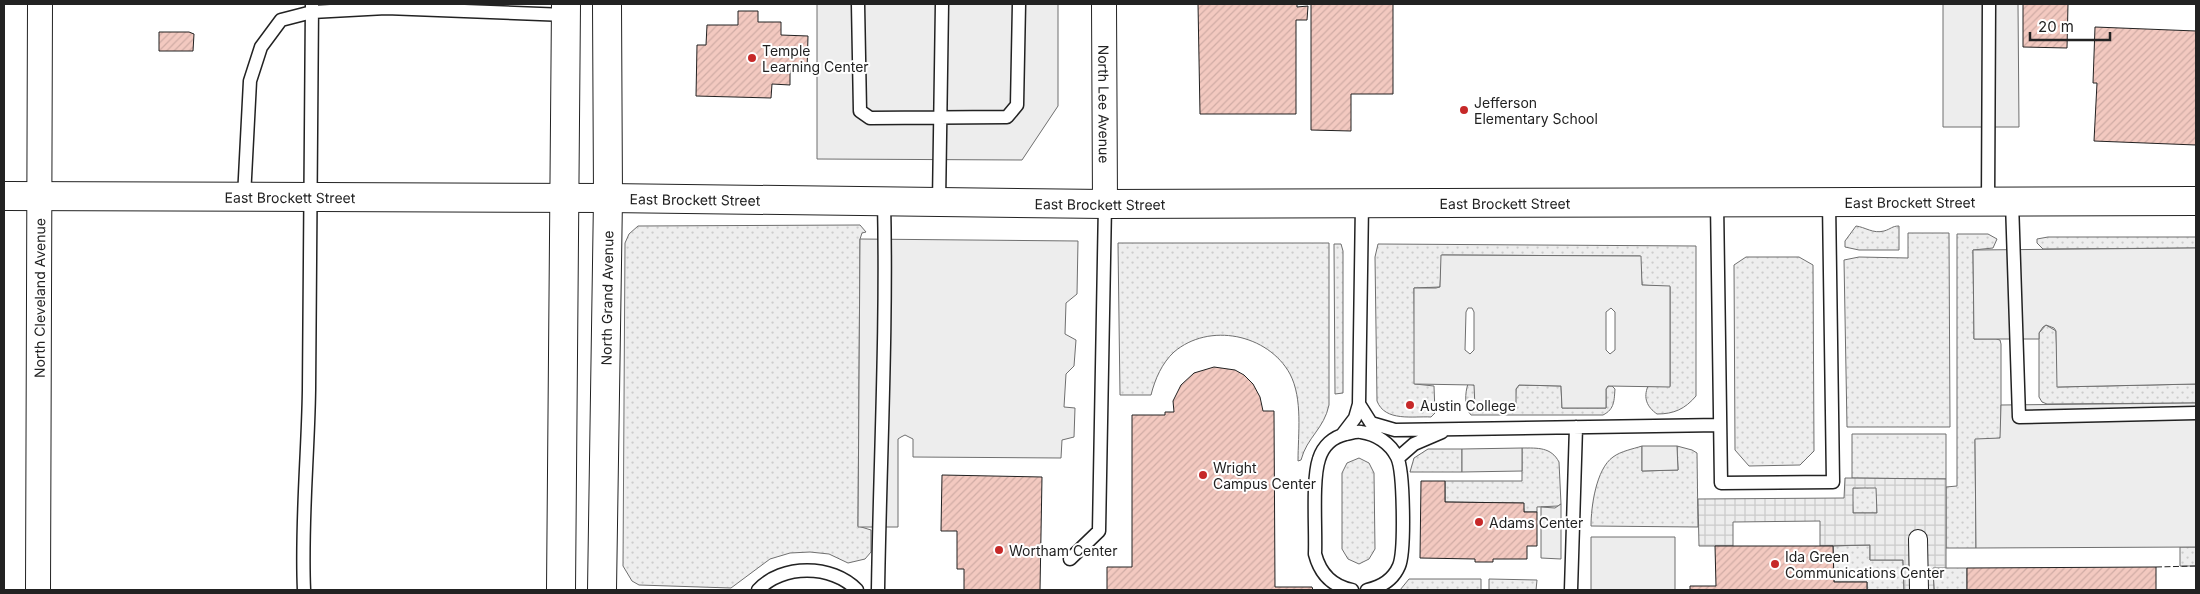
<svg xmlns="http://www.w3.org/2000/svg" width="2200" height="594" viewBox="0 0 2200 594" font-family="Inter,sans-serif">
<defs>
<pattern id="grass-dots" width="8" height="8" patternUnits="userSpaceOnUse" patternTransform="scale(1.25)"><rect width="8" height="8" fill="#eee"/><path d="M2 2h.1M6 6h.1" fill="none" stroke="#ccc" stroke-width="1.8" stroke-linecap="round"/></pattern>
<pattern id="plaza-grid" width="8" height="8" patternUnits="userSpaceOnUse" patternTransform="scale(1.25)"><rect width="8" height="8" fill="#ededed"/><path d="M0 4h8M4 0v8" fill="none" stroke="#cbcbcb"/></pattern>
<pattern id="building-hatch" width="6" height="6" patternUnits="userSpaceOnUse" patternTransform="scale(1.25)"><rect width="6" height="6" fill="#f3c9c0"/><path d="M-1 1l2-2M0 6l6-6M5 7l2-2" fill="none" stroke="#d0aca5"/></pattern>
</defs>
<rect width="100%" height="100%" fill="#fff"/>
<path fill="url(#grass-dots)" stroke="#6f6f6f" d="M860 225 866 232 862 233 860 239 858 526 871 530V552L865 559 848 563 829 554 810 552 790 553 770 559 731 588 639 585 632 581 623 566 625 243 629 234 638 226Z
M1856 226C1865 227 1873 234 1884 231 1891 229 1892 226 1899 226V250H1859L1845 247V241Z
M1908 233H1949L1950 427H1847L1844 260 1859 257 1908 258Z
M1957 234H1988L1997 239 1993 248 1973 250 1974 339H1996L2000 340 2001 344V434L2000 438 1996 439 1975 440 1976 548H1946V487L1957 486Z
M2048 237H2196V248L2043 249 2037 243V239Z
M1118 243H1329V405C1324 429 1307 437 1301 460L1298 461C1298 434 1303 399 1290 374 1268 334 1209 322 1174 352 1162 363 1155 379 1151 395H1120Z
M1334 244H1341L1343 251V393L1335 394Z
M1378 244 1696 246V396C1685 409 1674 414 1657 414 1647 407 1643 398 1648 386H1670V287L1642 285 1640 256 1442 255 1440 287 1414 288 1415 384 1434 386 1435 413 1431 417C1413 416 1385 422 1377 401L1375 257Z
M1746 257H1799L1813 265 1814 451 1800 465 1749 466 1735 450 1734 265Z
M2046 325 2056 331 2058 387 2196 384V403L2047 404 2042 402 2039 397V333Z
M1468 384 1474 385 1475 387V407H1515L1516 389 1519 385 1561 386 1562 408H1606V389L1608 386H1612L1615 389C1614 400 1615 409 1603 415H1471C1464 408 1465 392 1468 384Z
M1852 434H1946V479L1852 478Z
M1642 446V471L1678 470 1677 446 1692 450 1697 453 1698 527 1591 526C1591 507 1596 469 1613 457 1621 451 1633 449 1642 446Z
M1522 448C1538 448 1551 447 1559 462L1561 504 1558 506 1537 507V512H1524L1523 503 1445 502V481H1522Z
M1428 449H1462V472H1410L1414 458Z
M1359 458 1369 463 1374 473 1375 549 1369 559 1359 564 1348 559 1342 549V473L1347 463Z
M1877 487V513H1853L1852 488Z
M1870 545V560H1903L1904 590H1867V582H1834L1833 546Z
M2180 547H2196V566H2180Z
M1933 568H1967V590H1934Z
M1409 579H1481V590H1400Z
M1489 579 1537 580 1536 590H1489Z"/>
<path fill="#ededed" stroke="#6f6f6f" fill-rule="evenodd" d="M817 4H1058V106L1022 160 817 159Z
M1943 4H2018L2019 127H1943Z
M860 239 1078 241 1077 294 1066 303 1065 334 1076 340 1074 366 1066 374 1064 407 1075 408 1074 437 1062 440 1061 458 913 457V439L905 435 901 437 898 439V527H858Z
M2196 248V384L2057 387 2056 331 2054 328 2046 325 2043 327 2039 333V339H1974L1973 250Z
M1441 255 1641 256 1642 285 1670 286V387L1608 386 1606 389V408H1562L1561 386 1519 385 1516 389V407H1475L1474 385 1414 384V288H1436L1440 287ZM1468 308H1472L1474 312V350L1470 354 1465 350 1466 312ZM1611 308 1615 312V350L1610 354 1606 350V312Z
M2196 403V547L1976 548 1975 439 2000 438 2001 405Z
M1642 446H1677L1678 470 1642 471Z
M1522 448V471L1462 472V449Z
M1561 504V559L1541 558V507L1555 508Z
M1591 537H1675V590H1591Z"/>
<path fill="url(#plaza-grid)" stroke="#6f6f6f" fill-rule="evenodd" d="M1845 478 1946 479V568H1933L1934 590H1904L1903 560H1870V545L1820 546V521L1733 522V546H1699L1698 499 1844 498ZM1853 488H1876L1877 513H1853Z"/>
<path fill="url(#building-hatch)" stroke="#222" d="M1198 4H1297V7L1308 6 1307 20H1296V114H1200Z
M1311 4H1393V94H1351V131L1311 130Z
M2023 4H2068L2067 48 2023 47Z
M738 11H758V22H781V35L808 36 807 71H790V85L772 84 771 98 696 96 697 45H706L707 25H738Z
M2095 27 2196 31V145L2094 141 2097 83H2093Z
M159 32H189L194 34 193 51H159Z
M1214 367 1235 370 1244 375 1253 384 1260 397 1263 411H1274L1275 587H1312L1313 590H1107V567H1132V415H1165V412H1174L1173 401 1181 385 1194 373Z
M942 475 1042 477 1040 590H964V569H957V531H941Z
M1421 481H1445V502L1524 503V512H1537V546H1527V559H1493V562H1475V559L1420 558Z
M1715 546H1833L1834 582H1867V590H1690V586H1716Z
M2156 567V590H1967V568Z"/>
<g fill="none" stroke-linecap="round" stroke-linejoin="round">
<g stroke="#222" stroke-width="15">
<path id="service" d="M858 4 860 111 870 118 1007 117 1017 105 1019 4
M244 197 250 81 261 47 281 20 312 12 386 8 566 15
M939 202 942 4
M1717 202 1721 483 1833 482 1829 202
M1988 202 1989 4
M2012 202 2019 417 2196 413
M1362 204 1359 404 1371 423 1395 430 1720 425
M1342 435 1355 418 1359 404
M1398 458 1414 444 1442 432
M1070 559 1099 531 1105 204
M304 590C301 523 308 457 309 390 311 261 311 132 312 4
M758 590C782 564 832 564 857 590
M878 590C880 461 887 331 884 201
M1352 590C1331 586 1320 573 1315 554 1316 529 1312 480 1319 459 1323 446 1333 437 1346 434 1351 433 1356 431 1361 432 1376 434 1390 443 1397 457 1404 471 1405 552 1399 566 1393 580 1381 587 1367 590
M1571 590 1576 427"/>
</g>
<g stroke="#222" stroke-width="20">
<path id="pedestrian" d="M1918 539 1919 590"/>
</g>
<g stroke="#222" stroke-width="26">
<g id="minor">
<path id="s1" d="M1104 4 1105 204"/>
<path id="s2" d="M38 590 40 4"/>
</g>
</g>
<g stroke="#222" stroke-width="30">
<g id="tertiary">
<path id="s3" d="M4 196 608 198 1105 204 2196 201"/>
</g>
</g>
<g stroke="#222" stroke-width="30">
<g id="secondary">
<path d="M561 590 566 4"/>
<path id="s4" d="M602 590 608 198 607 4"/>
</g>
</g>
<use href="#service" stroke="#fff" stroke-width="12"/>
<use href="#pedestrian" stroke="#fff" stroke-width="18"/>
<use href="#minor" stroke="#fff" stroke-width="24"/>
<use href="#tertiary" stroke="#fff" stroke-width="28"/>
<use href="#secondary" stroke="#fff" stroke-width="28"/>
<path stroke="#222" stroke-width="1" stroke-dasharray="6 2.5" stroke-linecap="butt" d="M2156 567 2196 566"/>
</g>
<g fill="#c62828" stroke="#fff" stroke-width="2">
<circle cx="752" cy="58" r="5"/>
<circle cx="1464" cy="110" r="5"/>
<circle cx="1410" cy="405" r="5"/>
<circle cx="1203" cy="475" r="5"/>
<circle cx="1479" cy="522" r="5"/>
<circle cx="999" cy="550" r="5"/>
<circle cx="1775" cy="564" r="5"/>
</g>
<g text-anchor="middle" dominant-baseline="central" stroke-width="4" stroke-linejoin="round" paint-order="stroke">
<g font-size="14" fill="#222" stroke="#fff" text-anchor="start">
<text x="762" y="50">Temple<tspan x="762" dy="16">Learning Center</tspan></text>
<text x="1474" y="102">Jefferson<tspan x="1474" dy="16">Elementary School</tspan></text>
<text x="1420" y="405">Austin College</text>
<text x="1213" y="467">Wright<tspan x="1213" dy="16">Campus Center</tspan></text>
<text x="1489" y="522">Adams Center</text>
<text x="1009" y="550">Wortham Center</text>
<text x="1785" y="556">Ida Green<tspan x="1785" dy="16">Communications Center</tspan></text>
</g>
<g font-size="14" fill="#222" stroke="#fff">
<text stroke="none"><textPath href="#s1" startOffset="100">North Lee Avenue</textPath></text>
<text stroke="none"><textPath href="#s3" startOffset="286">East Brockett Street</textPath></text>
<text stroke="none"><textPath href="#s3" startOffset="691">East Brockett Street</textPath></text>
<text stroke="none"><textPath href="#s3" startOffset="1906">East Brockett Street</textPath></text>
<text stroke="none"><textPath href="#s3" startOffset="1096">East Brockett Street</textPath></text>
<text stroke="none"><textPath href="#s3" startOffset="1501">East Brockett Street</textPath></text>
<text stroke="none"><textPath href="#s2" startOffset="292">North Cleveland Avenue</textPath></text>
<text stroke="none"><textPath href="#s4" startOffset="292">North Grand Avenue</textPath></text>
</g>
</g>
<rect width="2200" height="594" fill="none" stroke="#222222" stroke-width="10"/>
<path d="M2030 32v8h80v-8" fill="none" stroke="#222222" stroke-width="2.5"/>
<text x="2038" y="32" font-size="15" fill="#222222" stroke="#ffffff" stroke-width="4" paint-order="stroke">20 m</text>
</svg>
